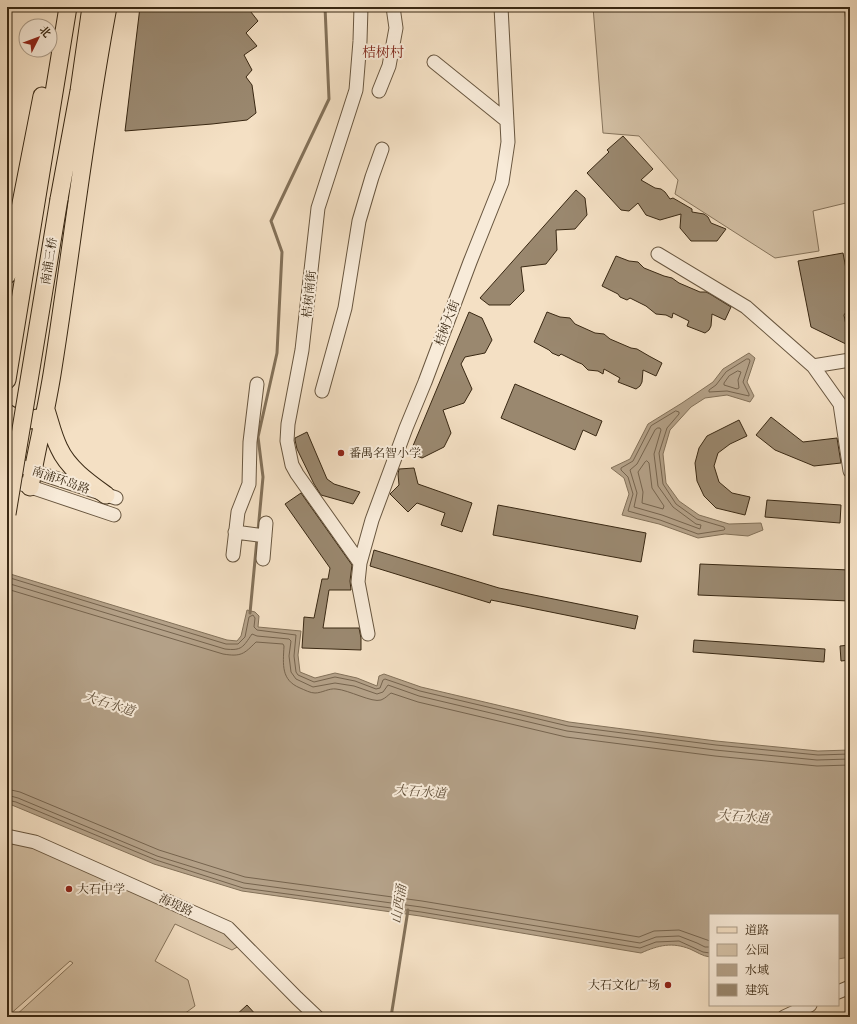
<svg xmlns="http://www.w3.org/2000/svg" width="857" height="1024" viewBox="0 0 857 1024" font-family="Cardo,'Noto Serif SC',serif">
<rect width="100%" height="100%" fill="#f4e0c4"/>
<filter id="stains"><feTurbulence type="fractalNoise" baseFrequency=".005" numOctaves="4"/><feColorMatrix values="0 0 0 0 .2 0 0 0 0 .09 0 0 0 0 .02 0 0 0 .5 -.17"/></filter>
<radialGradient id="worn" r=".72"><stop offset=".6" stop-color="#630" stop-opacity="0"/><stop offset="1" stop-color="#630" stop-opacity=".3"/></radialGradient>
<path fill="#d4c1a6" stroke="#86745c" d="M593 7H844L850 51V202L813 211 819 251 775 258 675 194 678 180 639 136 603 133Z
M7 841 35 846 226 933 239 946 232 950 175 924 155 961 188 980 195 1006 180 1017H14L73 963 70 961 7 1017Z"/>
<path fill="#b4a188" stroke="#837159" d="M749 353 755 358 747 382 754 396 750 402 727 395 705 398 691 407 670 430 663 454 666 483 679 501 699 515 729 524 761 523 763 530 748 536 725 534 698 538 659 524 622 515 629 494 624 478 611 468 630 459 648 424 682 403 713 382 723 369Z
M7 573 227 640 237 641 241 636 247 610 255 612 259 616 258 627 301 631 298 655 300 672 315 678 335 673 357 678 377 686 379 676 384 674 421 687 569 722 716 741 818 751 850 750V957L838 959V915H710V957C702 956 697 952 690 949 672 942 659 945 641 953L420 916 242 891 154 864 7 803Z"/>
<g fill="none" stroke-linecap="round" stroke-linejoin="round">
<path stroke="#76644e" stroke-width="1" d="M747 359H749L750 361 743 382 749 394V396L727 391 709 392V390L716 385 726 372Z
M738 371 741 372 738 380 739 388 737 389 724 385V383L729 376Z
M676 411 679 412V414L667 428 659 453 663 484 676 504 697 519 724 527 725 529 724 530 698 534 660 520 628 511 633 494 628 477 621 470V468L633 461 651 426Z
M658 428H660L661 430 654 454 658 486 673 507 696 524 701 525 700 529 662 515 634 507 637 493 630 470 637 464 655 430Z
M647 461 649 463 652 488 664 506 663 509 642 503 643 492 638 472 645 462Z
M7 577 226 644H238L245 637 249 617 253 615 255 618 254 627 257 630 296 635 294 656 296 672 298 675 314 682 335 677 355 681 376 689 380 688 383 680 385 679 420 691 568 726 716 745 818 755 850 754
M7 583 225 649C242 651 243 647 252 634L257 636 289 639 291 641 289 656 291 672 296 679 313 687 335 683 354 686 377 694 383 692 388 685 419 696 567 731 715 750 817 760 850 759
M7 589 223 654C241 657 244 654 256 642L283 644 284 646C283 665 281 680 300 688 305 690 310 693 315 693 322 693 329 688 336 689 349 690 372 703 381 700 386 698 388 695 391 693L418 702 566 737 715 756 817 766 850 765
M7 789 20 792 159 850 245 877 422 901 639 937 654 931 679 930 710 941
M7 795 18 798 157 856 244 883 421 907 640 943 656 937 679 936 697 943 705 947H710
M7 800 16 802 156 860 243 888 421 912 640 948 656 942 679 941 703 952 710 953"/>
<path stroke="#837159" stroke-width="3" d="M258 531 263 477 258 437 277 353 282 252 271 221 329 99 325 7
M250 613 257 539
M391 1017 408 910"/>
</g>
<path fill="#9a886f" stroke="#392813" d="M140 7H247L258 21 246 33 257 46 244 55 252 70 246 77 252 85 256 113 247 120 212 124 125 131Z
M623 136 653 169 641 180 655 188 661 189 665 192 670 199 673 198 692 209V212L704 214 708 217 711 223 726 229 717 241H691L680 228 681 214 660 220 646 215 638 203 629 211 621 210 587 173 609 152 607 150Z
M576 190 585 198 587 215 575 229 556 230 557 250 546 264 521 267 524 291 510 305H489L480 298Z
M843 253 850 290V306L844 315 850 346 811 327 798 261Z
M616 256 629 261 638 262 644 268 664 276 672 278 679 283 700 292H706L710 294 731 307 725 320 712 314 711 326 709 330 705 333 687 326 689 321 673 313 672 318 666 315 656 314 646 306 630 298 627 300 620 297 618 294 602 286Z
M469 312 482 318 492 340 485 353 465 357 461 364 472 389 464 403 443 410 451 433 444 447 422 458 410 453Z
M547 312 560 317 570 318 575 324 595 333 604 334 610 339 631 348 637 349 649 356 662 363 656 376 643 370 642 382 640 386 636 389 618 382 620 378 604 369 603 374 598 371 588 370 582 364 577 362 561 354 559 356 552 353 549 350 534 342Z
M515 384 602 421 596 436 583 430 575 450 501 418Z
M771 417 803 442 837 438 841 463 814 466 775 450 756 435Z
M739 420 747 436 730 444 718 453 714 466 719 482 732 493 750 497 745 515 716 508 704 496 697 481 695 463 699 448 707 436Z
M307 432 327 479 334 484 360 492 353 504 321 495 314 484 297 449 295 440V438Z
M414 468 418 484 472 503 462 532 441 525 445 513 417 503 408 512 390 494 399 485 398 474 399 469Z
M301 493 352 565 350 581 351 590H329L323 628H359L361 638V650L302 648 304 617 314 618 322 579H328L330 568 285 504Z
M767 500 841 505 840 523 765 517Z
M498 505 646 533 641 562 493 535Z
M374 550 499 588 638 616 635 629 491 600 490 603 370 566Z
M700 564 850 570V601L698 595Z
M694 640 825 649 824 662 693 652Z
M850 645V660L841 661 840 646Z
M247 1005 258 1017H234Z"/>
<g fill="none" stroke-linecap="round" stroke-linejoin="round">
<g stroke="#68563f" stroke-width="15">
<path id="minor" d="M434 62 507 121
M379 91 389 66 396 28 393 7
M658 254 746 307 813 366 840 404 850 471
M813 366 850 360
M322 391 345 308 359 221 372 177 382 149
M7 460 33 471 116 498
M7 479 114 515
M235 532 265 536
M233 555 238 512 249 484 250 442 257 384
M263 559 266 523
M360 563 297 474 292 465 287 441 288 424 302 350 318 208 356 90 360 41 361 7
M368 634 358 582 360 563 372 520 406 428 425 382 470 262 502 182 508 142 501 7
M7 836 35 842 228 928 297 998 317 1017
M838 992 850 987
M784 1017 810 1005"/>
</g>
<g stroke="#392813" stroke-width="19">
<path id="major" d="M59 199 79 91 91 7
M7 275 42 96
M7 380 68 7
M46 410C50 422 53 436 59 448 68 468 88 482 106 495
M7 413C16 419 27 423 37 418
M30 487C37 447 47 408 53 368 72 248 85 127 108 7"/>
</g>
<use href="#minor" stroke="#f8ebd9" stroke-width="13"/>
<use href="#major" stroke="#f4e0c4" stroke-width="17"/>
<g stroke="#392813" stroke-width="19" stroke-linecap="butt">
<path id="major-bridge" d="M7 514 59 199"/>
</g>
<use href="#major-bridge" stroke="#f4e0c4" stroke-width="17"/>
</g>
<g fill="#8f2418" stroke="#f8ebd9" stroke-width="1.5">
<circle cx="341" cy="453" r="4"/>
<circle cx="69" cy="889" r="4"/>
<circle cx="668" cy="985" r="4"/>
</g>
<g text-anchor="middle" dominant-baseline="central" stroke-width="4" stroke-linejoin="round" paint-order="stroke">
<g font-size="12" fill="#392813" stroke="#f8ebd9">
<text transform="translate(49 261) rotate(-81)">南浦三桥</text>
<text transform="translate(309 294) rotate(-84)">桔树南街</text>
<text transform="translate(447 323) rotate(-69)">桔树大街</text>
<text transform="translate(61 480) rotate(19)">南浦环岛路</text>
<text transform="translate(176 905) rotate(24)">海堤路</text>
</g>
<g font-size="12" fill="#392813" stroke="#f8ebd9" text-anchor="start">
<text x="349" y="453">番禺名智小学</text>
<text x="77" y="889">大石中学</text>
<text x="660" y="985" text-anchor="end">大石文化广场</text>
</g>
<g font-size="13" font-style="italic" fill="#5e4c36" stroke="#f8ebd9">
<text transform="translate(109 704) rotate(18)">大石水道</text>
<text transform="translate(420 792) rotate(4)">大石水道</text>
<text transform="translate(743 817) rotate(4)">大石水道</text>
<text transform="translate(399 904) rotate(-81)">山西涌</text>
</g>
<g font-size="14" fill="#7a1f14" stroke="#f8ebd9">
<text x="383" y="52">桔树村</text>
</g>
</g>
<rect width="857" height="1024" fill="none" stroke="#f4e0c4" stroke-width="24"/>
<rect x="8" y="8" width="841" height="1008" fill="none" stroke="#392813" stroke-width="2"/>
<rect x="12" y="12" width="833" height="1000" fill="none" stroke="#392813"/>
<rect x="709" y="914" width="130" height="92" fill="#f8ebd9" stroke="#ac9d8a"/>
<rect x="717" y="927" width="20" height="6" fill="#f4e0c4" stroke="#ac9d8a"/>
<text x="745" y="934" font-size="12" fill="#392813">道路</text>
<rect x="717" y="944" width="20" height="12" fill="#d4c1a6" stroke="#ac9d8a"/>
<text x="745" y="954" font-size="12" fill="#392813">公园</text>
<rect x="717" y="964" width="20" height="12" fill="#b4a188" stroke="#ac9d8a"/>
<text x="745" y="974" font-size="12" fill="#392813">水域</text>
<rect x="717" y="984" width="20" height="12" fill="#9a886f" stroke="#ac9d8a"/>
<text x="745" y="994" font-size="12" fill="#392813">建筑</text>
<g transform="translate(38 38) rotate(48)"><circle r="19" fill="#f8ebd9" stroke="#ac9d8a"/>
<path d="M0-3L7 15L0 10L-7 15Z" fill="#8f2418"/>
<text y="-6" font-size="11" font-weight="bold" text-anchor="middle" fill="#392813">北</text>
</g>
<rect width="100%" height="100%" filter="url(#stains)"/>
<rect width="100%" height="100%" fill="url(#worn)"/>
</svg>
